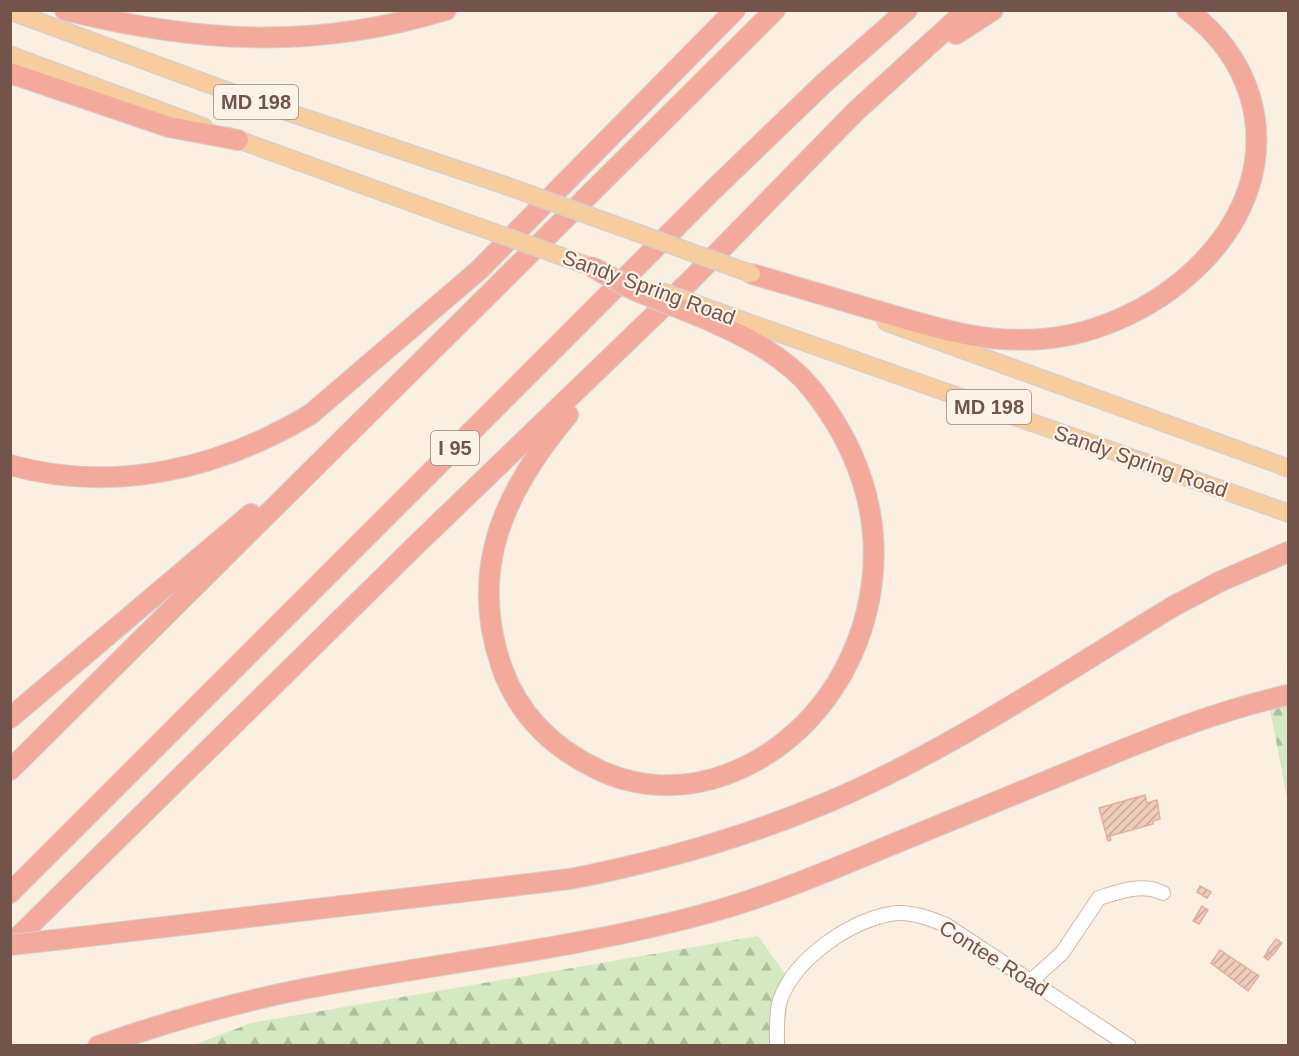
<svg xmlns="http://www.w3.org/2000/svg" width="1299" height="1056" viewBox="0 0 1299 1056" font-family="Helvetica,sans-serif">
<defs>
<pattern id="forest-firs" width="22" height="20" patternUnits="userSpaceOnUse" patternTransform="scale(1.5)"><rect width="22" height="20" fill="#d4e8c1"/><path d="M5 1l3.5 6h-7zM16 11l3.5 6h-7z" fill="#b0bf9f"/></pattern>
<pattern id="building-hatch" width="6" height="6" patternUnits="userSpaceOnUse" patternTransform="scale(1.5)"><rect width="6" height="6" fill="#efcbbb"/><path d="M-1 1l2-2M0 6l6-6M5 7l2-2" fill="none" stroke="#c6a79a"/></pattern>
</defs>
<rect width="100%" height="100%" fill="#fbefe2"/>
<path fill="url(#forest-firs)" d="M1288 695V803L1268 699Z
M758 936 791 982 781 1045 191 1046 251 1023Z"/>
<path fill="url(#building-hatch)" stroke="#e1b09c" stroke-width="1.5" d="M1145 795 1147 803 1157 800 1160 819 1153 821V824L1110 836 1111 840 1108 841 1099 808Z
M1200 886 1211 892 1207 898 1197 892Z
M1202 906 1208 910 1199 924 1193 921Z
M1276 939 1282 943 1273 955 1267 951Z
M1220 950 1259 976 1248 991 1211 963Z
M1268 951 1272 955 1268 960 1264 957Z"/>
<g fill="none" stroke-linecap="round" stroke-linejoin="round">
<g stroke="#ceb8ac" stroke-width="16">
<path id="minor" d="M1032 980 1062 953 1099 898C1120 891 1142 883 1163 893
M777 1046C777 1031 776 1013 780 1000 795 958 854 917 897 913 914 912 931 919 946 925L1129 1046"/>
</g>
<g stroke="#d8cfcc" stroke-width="19">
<path id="major" d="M10 11 252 100 504 185
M10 55 204 127
M228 136 462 221
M716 311 1288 513
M886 322 1288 468"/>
</g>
<g stroke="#d8cfcc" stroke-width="22">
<path id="highway" d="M65 10C197 43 315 50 446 10
M956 34 993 10
M10 73 169 127 238 140
M752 274C794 286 836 299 878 311 933 327 984 344 1042 339 1157 330 1287 222 1250 96 1239 61 1217 32 1187 10
M568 415C505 490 467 569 502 668 519 715 553 748 597 769 638 789 683 790 725 775 836 735 896 607 866 494 856 456 836 419 811 388 784 355 744 336 706 319
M10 465C114 494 220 469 311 414L479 270 735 10
M10 718 251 514
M10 770 775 10
M10 893 712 191 823 84 907 10
M55 940 570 879C658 862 743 838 826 803 945 753 1063 673 1174 606L1221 581 1288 552
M10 945 416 545 691 280 855 112 967 10
M98 1046C166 1022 234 1003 303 989 440 962 581 949 715 911 775 894 833 869 891 845 956 818 1022 791 1088 764 1153 737 1219 710 1288 695"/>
</g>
<use href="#minor" stroke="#fff" stroke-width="14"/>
<use href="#major" stroke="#f8cd9d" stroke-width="16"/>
<use href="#highway" stroke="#f3aa9b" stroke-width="20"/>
<g stroke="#d8cfcc" stroke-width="19" stroke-linecap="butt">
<path id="major-bridge" d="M504 185 752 274
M462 221 603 271
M661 291 716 311"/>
</g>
<g stroke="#d8cfcc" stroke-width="22" stroke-linecap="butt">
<path id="highway-bridge" d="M592 267 634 290 706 319
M10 945 55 940"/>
</g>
<use href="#major-bridge" stroke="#f8cd9d" stroke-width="16"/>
<use href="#highway-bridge" stroke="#f3aa9b" stroke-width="20"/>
</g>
<g text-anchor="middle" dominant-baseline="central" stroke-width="4.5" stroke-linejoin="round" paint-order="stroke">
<g fill="#fef3e8" stroke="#9c8479" stroke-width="1.5">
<rect x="214" y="85" width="84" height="34" rx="4.5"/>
<rect x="947" y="390" width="84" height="34" rx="4.5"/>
<rect x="431" y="431" width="48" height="34" rx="4.5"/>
</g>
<g font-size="20" font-weight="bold" fill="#72544a">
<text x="256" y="102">MD 198</text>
<text x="989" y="407">MD 198</text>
<text x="455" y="448">I 95</text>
</g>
<g font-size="21" fill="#72544a" stroke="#fef3e8">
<text transform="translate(649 287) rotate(20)">Sandy Spring Road</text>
<text transform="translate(1141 461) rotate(19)">Sandy Spring Road</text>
<text transform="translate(994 958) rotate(32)">Contee Road</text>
</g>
</g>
<rect width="1299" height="1056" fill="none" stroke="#72544a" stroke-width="24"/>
</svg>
